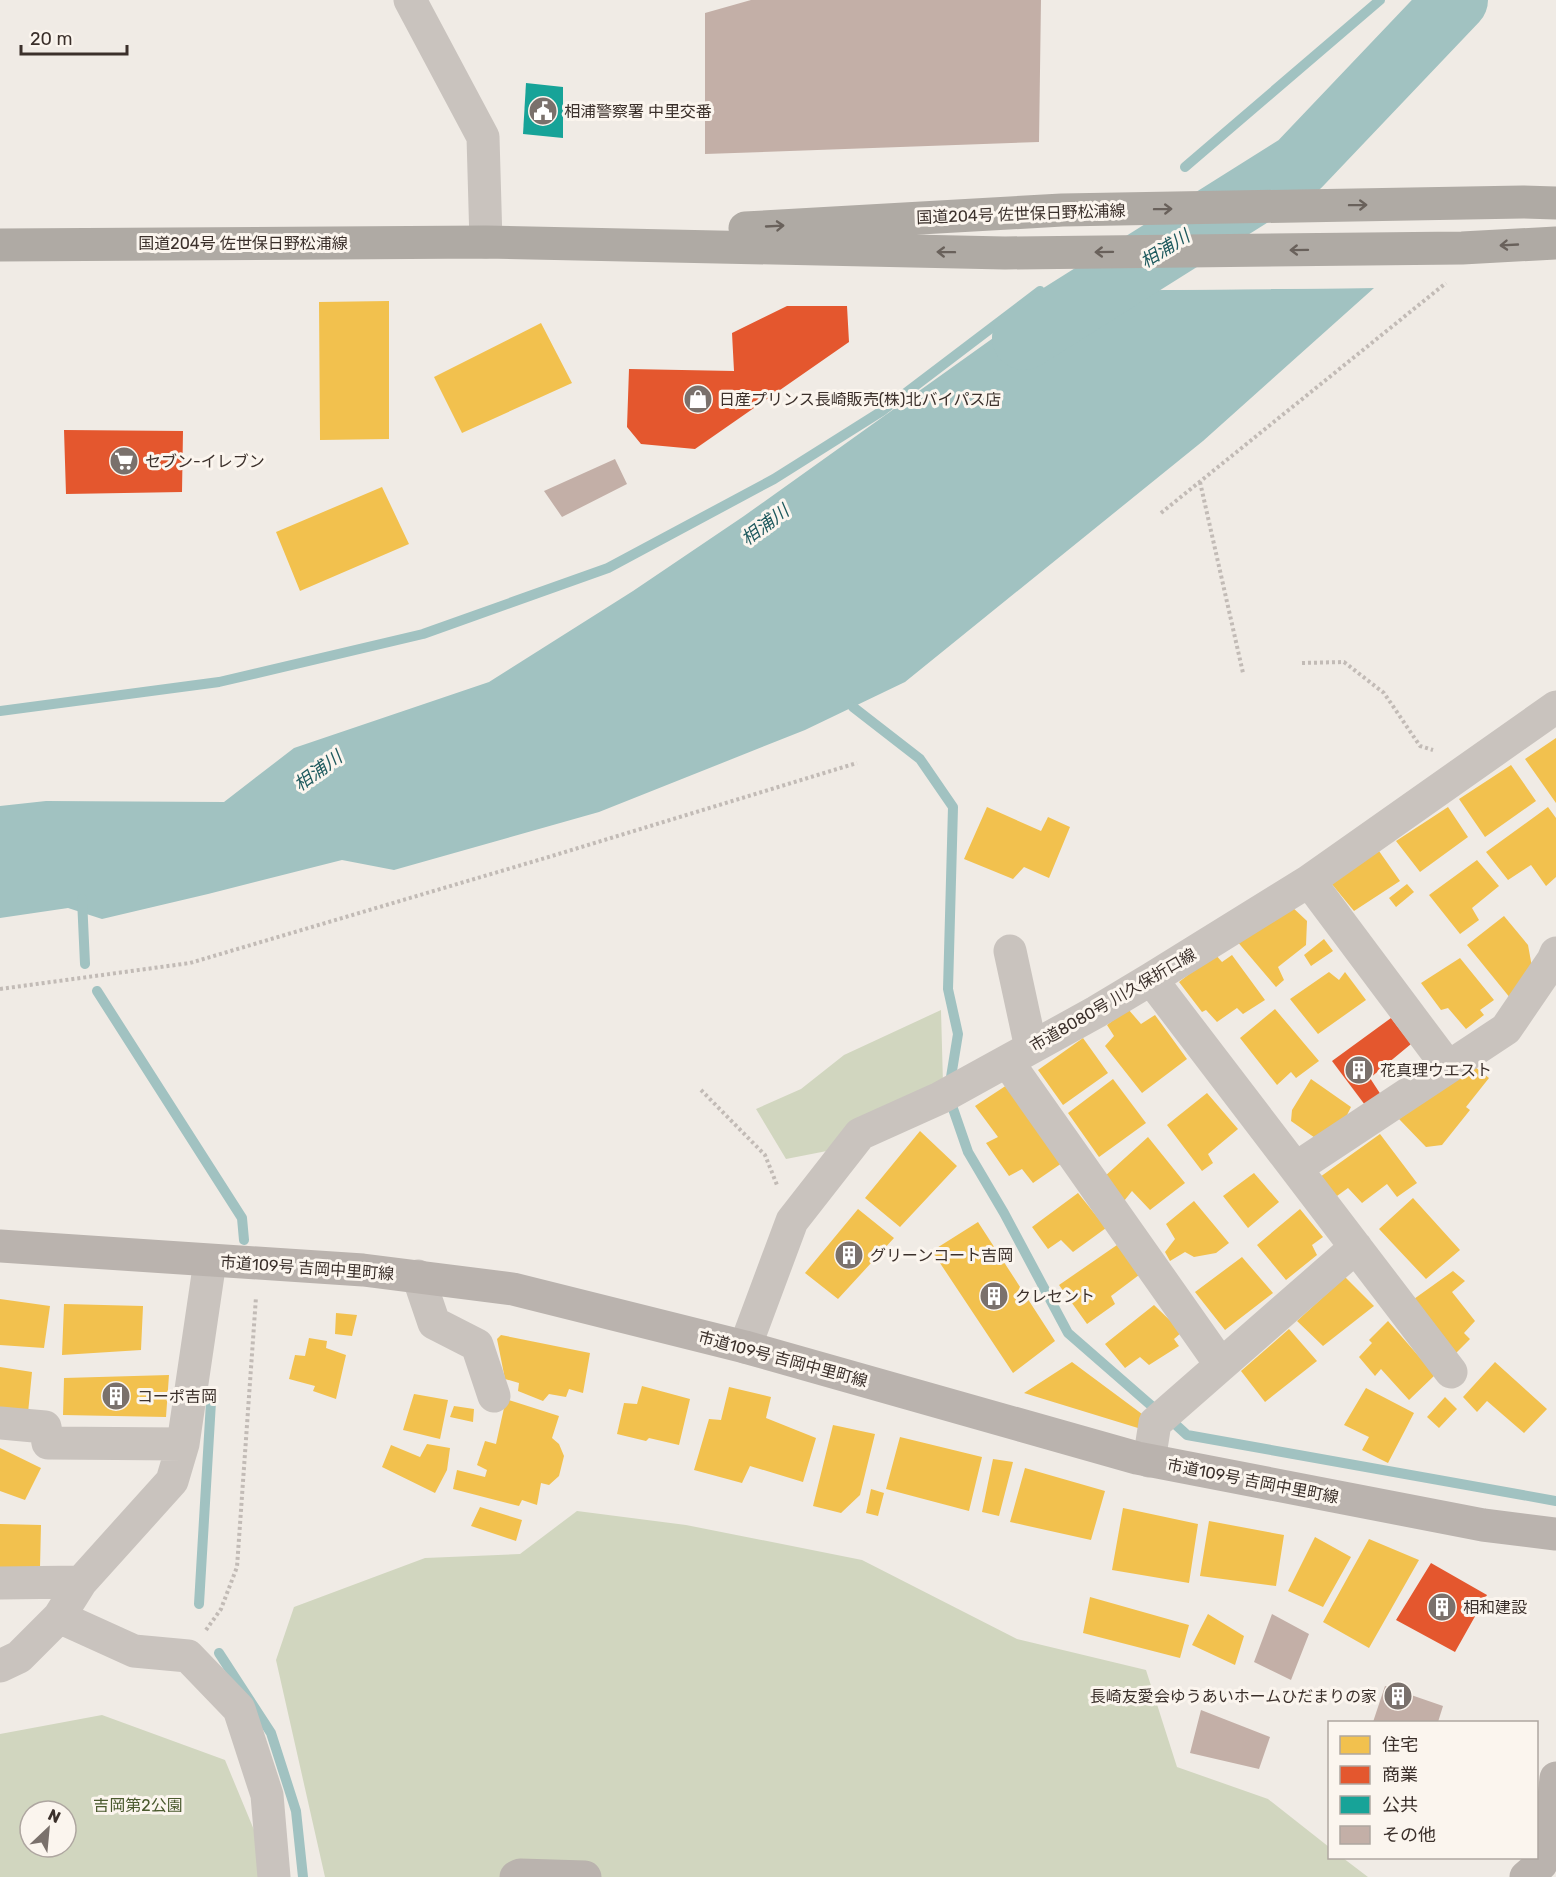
<svg xmlns="http://www.w3.org/2000/svg" width="1556" height="1877" viewBox="0 0 1556 1877" font-family="Rubik,'Noto Sans JP',sans-serif">
<rect width="100%" height="100%" fill="#f0ebe5"/>
<path fill="#d1d6bf" fill-rule="evenodd" d="M941 1010 943 1084 837 1149 786 1159 756 1109 801 1089 844 1055Z
M577 1511 686 1525 862 1560 1017 1639 1146 1670 1177 1767 1268 1799 1329 1847 1330 1858H1343L1368 1877H325L276 1660 294 1607 425 1558 520 1554Z
M102 1715 225 1760 259 1842 262 1877H0V1734ZM30 1811H66V1847H30Z"/>
<path fill="#a1c2c1" d="M1374 288 1203 441 905 682 805 730 599 812 394 870 342 860 208 894 102 919 68 908 0 918V806L46 801 224 802 294 748 489 682 633 591 744 516 1059 291Z"/>
<path fill="#f0ebe5" d="M1374 285 1377 288 1054 291 1059 288Z"/>
<path fill="#f2c14e" d="M389 301V439L320 440 319 302Z
M541 323 572 383 462 433 434 377Z
M382 487 409 544 300 591 276 532Z
M1556 738V803L1525 759Z
M1511 765 1536 801 1485 837 1459 799Z
M987 807 1041 831 1048 817 1070 827 1049 878 1024 867 1013 879 964 859Z
M1448 807 1468 837 1420 872 1396 841Z
M1548 807 1556 818V877L1546 886 1531 865 1508 880 1486 852Z
M1379 851 1400 881 1354 911 1331 883Z
M1477 860 1499 886 1472 908 1479 920 1460 934 1429 895Z
M1407 884 1414 892 1396 907 1389 898Z
M1290 905 1307 921 1306 945 1278 967 1284 980 1276 987 1236 940Z
M1504 916 1528 945 1532 967 1511 999 1467 945Z
M1324 939 1333 951 1311 966 1304 955Z
M1215 954 1222 962 1232 955 1265 1000 1243 1014 1237 1008 1217 1022 1206 1010 1202 1012 1179 982Z
M1460 958 1494 1000 1480 1010 1484 1015 1466 1029 1448 1008 1441 1010 1421 983Z
M1329 972 1339 980 1345 972 1366 1000 1318 1034 1290 999Z
M1128 1009 1141 1024 1155 1015 1187 1059 1142 1093 1105 1046 1114 1036 1107 1025Z
M1275 1009 1319 1061 1296 1078 1291 1072 1277 1085 1240 1038Z
M1083 1038 1108 1073 1063 1105 1038 1070Z
M1475 1067 1489 1078 1466 1107 1470 1110 1442 1145 1426 1147 1399 1119Z
M1113 1079 1146 1123 1099 1157 1068 1113Z
M1311 1079 1351 1107 1344 1121 1318 1140 1291 1121 1292 1110Z
M1007 1085 1062 1163 1033 1183 1022 1169 1009 1176 986 1143 998 1137 975 1106Z
M1207 1093 1238 1129 1208 1154 1213 1163 1202 1171 1167 1125Z
M920 1131 957 1166 900 1227 865 1198Z
M1380 1134 1417 1183 1397 1197 1387 1184 1362 1203 1348 1188 1337 1196 1320 1177Z
M1148 1137 1185 1183 1150 1210 1132 1191 1124 1201 1104 1177Z
M1254 1173 1279 1202 1248 1228 1223 1196Z
M1078 1193 1106 1228 1073 1252 1061 1240 1048 1249 1032 1227Z
M1413 1198 1460 1250 1426 1279 1379 1229Z
M1194 1201 1229 1243 1216 1253 1194 1257 1185 1252 1170 1261 1165 1252 1175 1239 1166 1224Z
M858 1209 894 1238 838 1299 805 1273Z
M1300 1209 1323 1237 1312 1245 1317 1255 1286 1280 1257 1245Z
M978 1222 1055 1341 1013 1373 932 1251Z
M1117 1245 1139 1275 1111 1296 1115 1304 1087 1324 1059 1285Z
M1242 1257 1273 1293 1225 1330 1195 1292Z
M1453 1271 1465 1281 1452 1292 1475 1321 1464 1333 1470 1339 1456 1353 1414 1299Z
M1345 1277 1374 1306 1323 1346 1297 1321Z
M0 1299 50 1306 44 1348 0 1345Z
M64 1304 143 1306 141 1350 62 1355Z
M1154 1305 1182 1332 1174 1339 1179 1346 1149 1365 1140 1357 1125 1368 1105 1344Z
M336 1313 357 1315 352 1336 335 1334Z
M1388 1321 1435 1375 1409 1400 1381 1369 1375 1376 1359 1357 1372 1343 1369 1340Z
M1289 1329 1317 1361 1265 1402 1241 1371Z
M501 1335 590 1353 583 1393 569 1389 566 1397 549 1394 543 1401 518 1391 519 1383 505 1379 497 1339Z
M309 1338 327 1341 326 1348 346 1355 336 1399 313 1391 315 1386 289 1379 295 1355 305 1356Z
M1072 1362 1142 1414 1138 1428 1024 1393Z
M1495 1362 1547 1409 1524 1433 1487 1401 1477 1412 1463 1397Z
M0 1367 32 1372 28 1413 0 1408Z
M169 1375 166 1417 63 1415 64 1378Z
M642 1386 690 1399 679 1445 649 1438 646 1441 617 1434 624 1403 637 1404Z
M729 1387 771 1397 766 1418 816 1438 803 1482 750 1466 742 1483 694 1470 709 1419 721 1420Z
M1366 1388 1414 1413 1388 1463 1362 1450 1369 1437 1344 1425Z
M414 1394 448 1400 440 1439 403 1430Z
M1445 1397 1457 1409 1439 1428 1427 1417Z
M506 1399 559 1416 552 1438 559 1444 564 1456 559 1476 549 1485 541 1483 537 1505 522 1500 519 1506 453 1489 457 1470 485 1477 487 1470 477 1465 485 1441 496 1444Z
M454 1406 474 1409 473 1422 450 1417Z
M833 1425 875 1434 860 1495 841 1513 813 1506Z
M900 1437 982 1457 969 1511 886 1489Z
M427 1444 450 1448 447 1470 435 1493 382 1467 391 1445 420 1457Z
M0 1448 41 1468 25 1500 0 1491Z
M993 1459 1013 1462 999 1516 982 1512Z
M1025 1468 1105 1491 1091 1540 1010 1522Z
M871 1489 884 1493 878 1516 866 1513Z
M480 1507 522 1520 516 1541 471 1526Z
M1123 1508 1198 1524 1189 1583 1112 1570Z
M1209 1521 1284 1535 1276 1586 1200 1576Z
M0 1524 41 1525 40 1568 0 1567Z
M1315 1537 1351 1557 1323 1607 1288 1591Z
M1369 1539 1419 1560 1369 1648 1323 1622Z
M1090 1597 1189 1625 1180 1658 1083 1633Z
M1208 1614 1244 1636 1235 1665 1192 1645Z"/>
<path fill="#e4572e" d="M787 306H847L849 342 695 449 641 444 627 427 629 369 734 371 732 333Z
M64 430 183 431 182 492 66 494Z
M1391 1018 1411 1044 1370 1078 1381 1095 1365 1105 1332 1061Z
M1431 1563 1487 1595 1455 1652 1396 1620Z"/>
<path fill="#17a398" d="M526 83 563 87V138L523 134Z"/>
<g fill="none" stroke-linecap="round" stroke-linejoin="round">
<path stroke="#a1c2c1" stroke-width="10" d="M1185 167 1380 0
M853 707 920 759 953 807 948 989 958 1034 951 1077
M0 711 219 682 423 634 608 568 774 479 882 411 1040 291
M82 899 85 964
M97 991 242 1218 244 1240
M950 1100 968 1152 1004 1213 1068 1333 1154 1408
M1175 1424 1187 1435 1556 1501
M199 1604 211 1402
M219 1653 271 1733 296 1811 303 1877"/>
<path stroke="#a1c2c1" stroke-width="64" d="M1024 338 1299 165 1456 0"/>
</g>
<path fill="#c3afa7" d="M751 0H1041L1039 142 705 154V13Z
M615 459 627 484 562 517 544 491Z
M1272 1614 1309 1634 1291 1680 1254 1662Z
M1385 1686 1443 1706 1438 1722H1373Z
M1201 1710 1270 1737 1259 1769 1190 1753Z"/>
<g fill="none" stroke-linecap="round" stroke-linejoin="round">
<path stroke="#c2bbb6" stroke-width="4" stroke-dasharray="3 3" stroke-linecap="butt" d="M1200 482 1243 673
M1161 513 1446 283
M1302 663 1344 662 1384 693 1420 746 1433 750
M0 989 190 963 552 856 857 763
M701 1090 765 1155 777 1185
M206 1630 221 1609 237 1567 256 1297"/>
<path stroke="#c9c3be" stroke-width="33" d="M410 0 483 137 486 242
M1309 881 1448 1067
M1010 951 1031 1048
M1151 979 1451 1372
M1007 1061 1221 1365
M1296 1168 1506 1029 1553 960 1556 953
M418 1276 434 1323 477 1345 494 1396
M745 1347 792 1221 860 1134 940 1098 1096 1012 1151 979 1309 881 1556 707
M0 1423 45 1427 48 1443 183 1444
M1149 1461 1155 1423 1356 1247
M0 1583 81 1582
M59 1617 134 1651 188 1656 239 1709 267 1795 274 1877
M0 1666 19 1657 59 1617 81 1582 172 1481 183 1444 210 1261"/>
<path stroke="#bab3ae" stroke-width="33" d="M0 1246 363 1270 513 1289 745 1347 1137 1458 1483 1525 1556 1534
M516 1877 520 1875 585 1877
M1526 1877 1541 1864 1550 1837 1556 1778"/>
<path stroke="#afaaa4" stroke-width="33" d="M745 228 1062 210 1523 202 1556 203
M0 245 486 242 1005 253 1462 248 1556 243"/>
</g>
<defs><path id="oneway-shaft" d="M-6 0H5M1.5-3L5.5 0L1.5 3" fill="none" stroke-width="1.6" stroke-linecap="round" stroke-linejoin="round" transform="scale(1.5)"/></defs>
<g stroke="#69615b">
<use href="#oneway-shaft" transform="translate(1358 205) rotate(-1)"/>
<use href="#oneway-shaft" transform="translate(1163 209) rotate(-1)"/>
<use href="#oneway-shaft" transform="translate(775 226) rotate(-3)"/>
<use href="#oneway-shaft" transform="translate(1509 245) rotate(177)"/>
<use href="#oneway-shaft" transform="translate(1299 250) rotate(179)"/>
<use href="#oneway-shaft" transform="translate(946 252) rotate(-179)"/>
<use href="#oneway-shaft" transform="translate(1104 252) rotate(179)"/>
</g>
<defs>
<g id="civic-disc" transform="scale(1.5)"><circle r="9.5" fill="#7a716c" stroke="#fbf5ee"/><path d="M-.6-6.5H3V-4.5H.6V-3L4-1V1h2V6H-6V1h2V-1L-.6-3ZM-1.2 2.5V6h2.4V2.5Z" fill="#fff"/></g>
<g id="shop-disc" transform="scale(1.5)"><circle r="9.5" fill="#7a716c" stroke="#fbf5ee"/><path d="M-5-2.5h2.3a2.7 3.5 0 0 1 5.4 0H5L5.5 6h-11ZM-1.5-2.5h3a1.5 2.3 0 0 0-3 0Z" fill="#fff"/></g>
<g id="supermarket-disc" transform="scale(1.5)"><circle r="9.5" fill="#7a716c" stroke="#fbf5ee"/><path d="M-6-5.5h2.5l.6 2H6L4.5 2H-2.5L-4.4-4H-6ZM-1.5 3.2a1.3 1.3 0 1 0 .1 0ZM3 3.2a1.3 1.3 0 1 0 .1 0Z" fill="#fff"/></g>
<g id="building-disc" transform="scale(1.5)"><circle r="9.5" fill="#7a716c" stroke="#fbf5ee"/><path d="M-4-6H4V6H1V3H-1V6H-4ZM-2.5-4.3h1.7v1.8h-1.7ZM.8-4.3h1.7v1.8H.8ZM-2.5-1h1.7V.8h-1.7ZM.8-1h1.7V.8H.8Z" fill="#fff"/></g>
</defs>
<g fill-rule="evenodd">
<use href="#civic-disc" x="543" y="111"/>
<use href="#shop-disc" x="698" y="399"/>
<use href="#supermarket-disc" x="124" y="461"/>
<use href="#building-disc" x="1359" y="1070"/>
<use href="#building-disc" x="849" y="1255"/>
<use href="#building-disc" x="994" y="1296"/>
<use href="#building-disc" x="116" y="1396"/>
<use href="#building-disc" x="1442" y="1607"/>
<use href="#building-disc" x="1398" y="1696"/>
</g>
<g text-anchor="middle" dominant-baseline="central" stroke-width="6" stroke-linejoin="round" paint-order="stroke">
<g font-size="16" fill="#3b302b" stroke="#fbf5ee" text-anchor="start">
<text x="564" y="111">相浦警察署 中里交番</text>
<text x="719" y="399">日産プリンス長崎販売(株)北バイパス店</text>
<text x="145" y="461">セブン-イレブン</text>
<text x="1380" y="1070">花真理ウエスト</text>
<text x="870" y="1255">グリーンコート吉岡</text>
<text x="1015" y="1296">クレセント</text>
<text x="137" y="1396">コーポ吉岡</text>
<text x="1463" y="1607">相和建設</text>
<text x="1377" y="1696" text-anchor="end">長崎友愛会ゆうあいホームひだまりの家</text>
</g>
<g font-size="16" fill="#3b302b" stroke="#fbf5ee">
<text transform="translate(1021 214) rotate(-2)">国道204号 佐世保日野松浦線</text>
<text x="243" y="243">国道204号 佐世保日野松浦線</text>
<text transform="translate(1113 1000) rotate(-30)">市道8080号 川久保折口線</text>
<text transform="translate(307 1268) rotate(4)">市道109号 吉岡中里町線</text>
<text transform="translate(783 1359) rotate(15)">市道109号 吉岡中里町線</text>
<text transform="translate(1253 1481) rotate(11)">市道109号 吉岡中里町線</text>
</g>
<g font-size="16" fill="#4a5a2e" stroke="#fbf5ee">
<text x="138" y="1805">吉岡第2公園</text>
</g>
<g font-size="18" font-style="italic" fill="#1f5a5e" stroke="#fbf5ee">
<text transform="translate(1165 249) rotate(-32)">相浦川</text>
<text transform="translate(765 525) rotate(-37)">相浦川</text>
<text transform="translate(318 771) rotate(-36)">相浦川</text>
</g>
</g>
<rect x="1328" y="1721" width="210" height="138" fill="#fbf5ee" stroke="#aea6a0" stroke-width="1.5"/>
<rect x="1340" y="1736" width="30" height="18" fill="#f2c14e" stroke="#aea6a0" stroke-width="1.5"/>
<text x="1382" y="1751" font-size="18" fill="#3b302b">住宅</text>
<rect x="1340" y="1766" width="30" height="18" fill="#e4572e" stroke="#aea6a0" stroke-width="1.5"/>
<text x="1382" y="1781" font-size="18" fill="#3b302b">商業</text>
<rect x="1340" y="1796" width="30" height="18" fill="#17a398" stroke="#aea6a0" stroke-width="1.5"/>
<text x="1382" y="1811" font-size="18" fill="#3b302b">公共</text>
<rect x="1340" y="1826" width="30" height="18" fill="#c3afa7" stroke="#aea6a0" stroke-width="1.5"/>
<text x="1382" y="1841" font-size="18" fill="#3b302b">その他</text>
<g transform="translate(48 1829) rotate(26)"><circle r="28" fill="#fbf5ee" stroke="#aea6a0" stroke-width="1.5"/>
<path d="M0-4.5L10 22L0 15L-10 22Z" fill="#7a716c"/>
<text y="-9" font-size="16" font-weight="bold" text-anchor="middle" fill="#3b302b">N</text>
</g>
<path d="M21 45v9h106v-9" fill="none" stroke="#3b302b" stroke-width="3"/>
<text x="30" y="45" font-size="18" fill="#3b302b" stroke="#fbf5ee" stroke-width="4.5" paint-order="stroke">20 m</text>
</svg>
